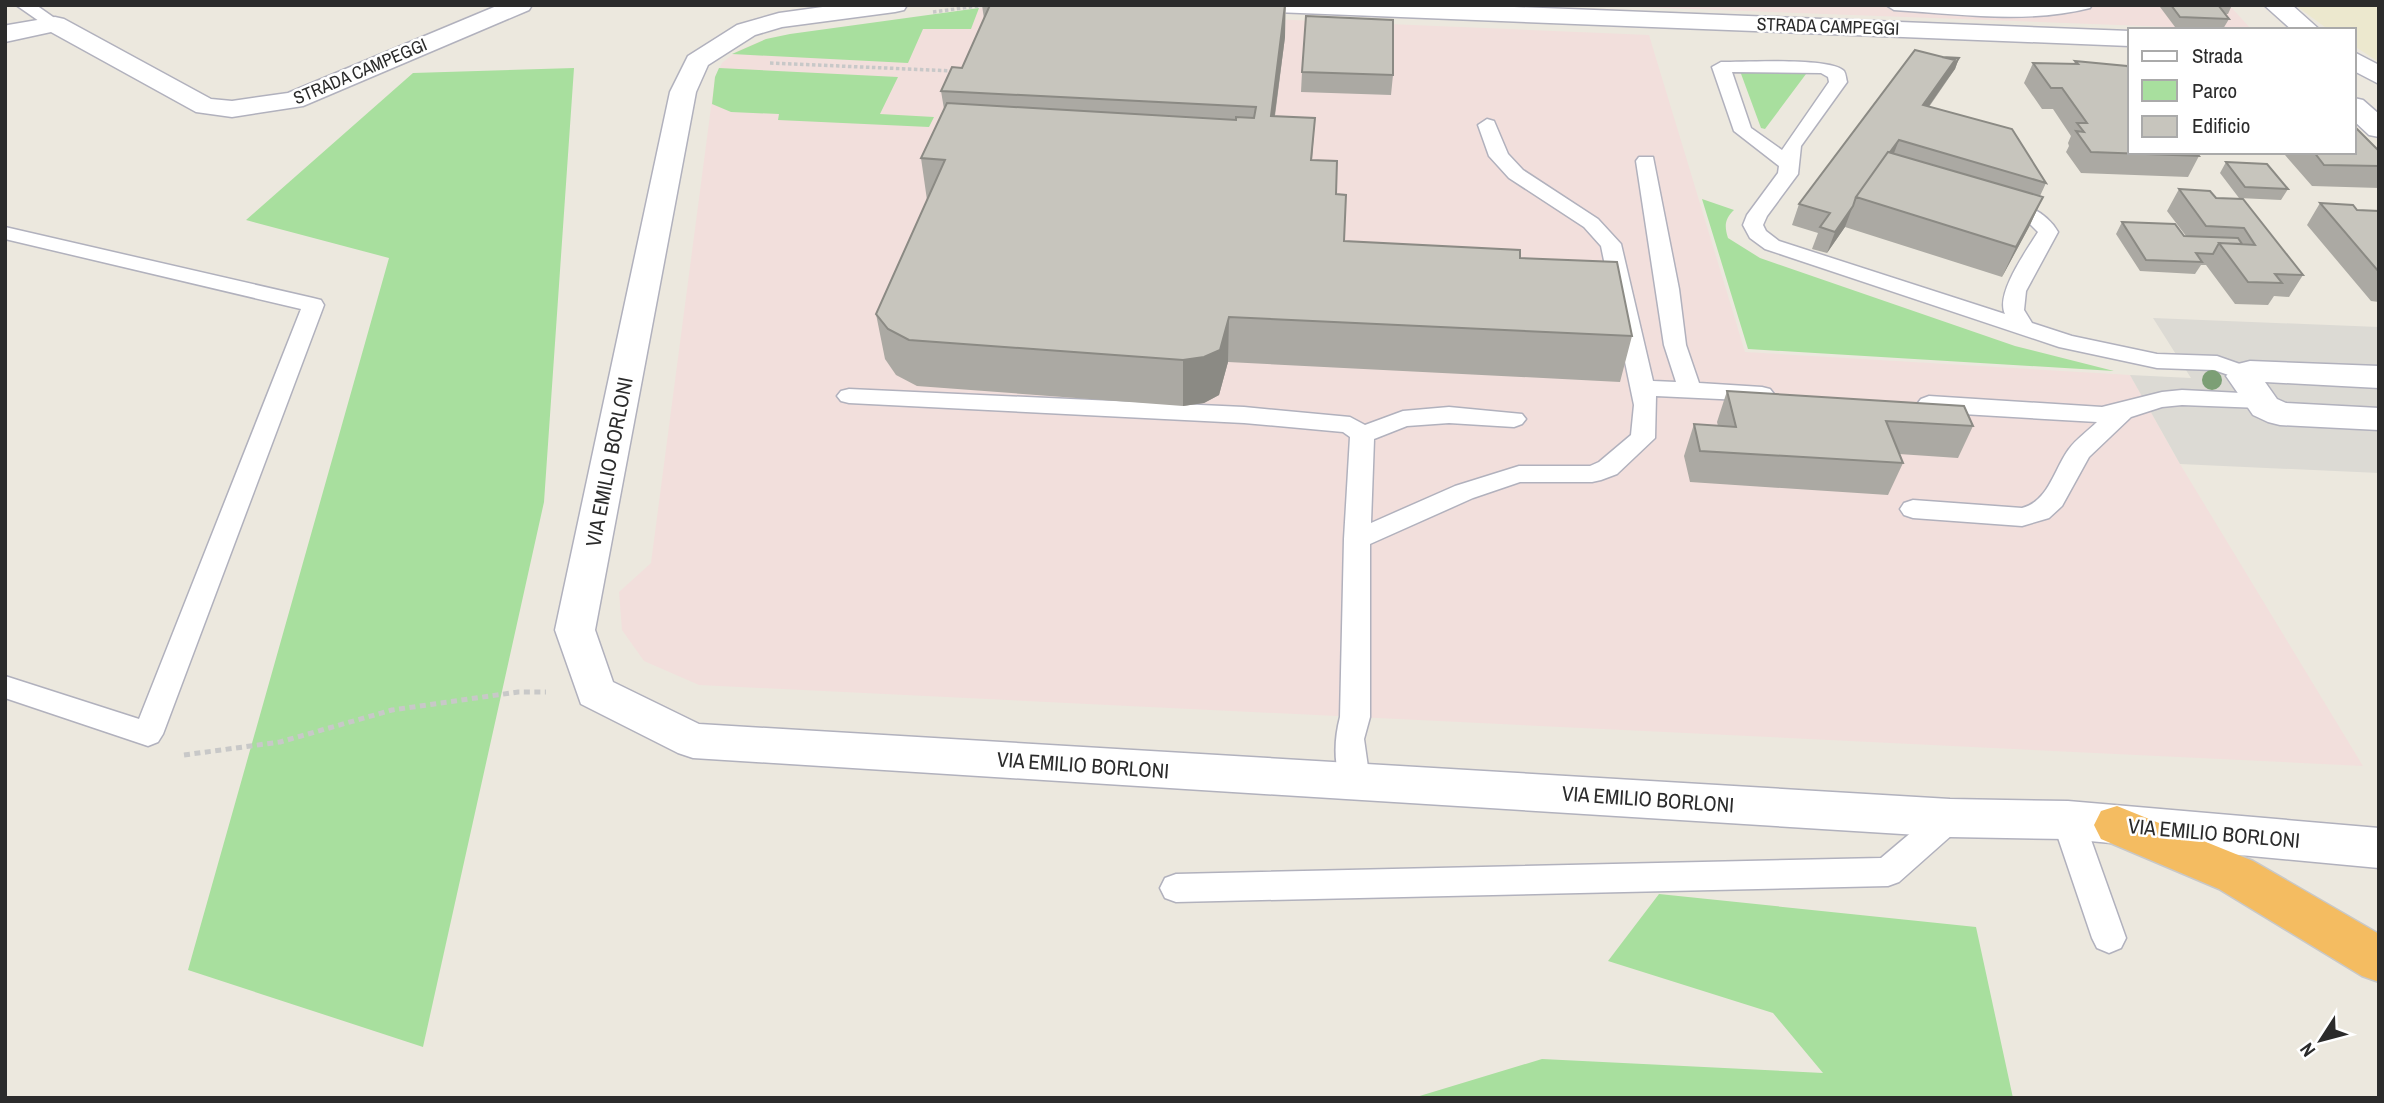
<svg xmlns="http://www.w3.org/2000/svg" width="2384" height="1103" viewBox="0 0 2384 1103" font-family="'Archivo Narrow',sans-serif">
<rect width="100%" height="100%" fill="#ece8de"/>
<path fill="#ece8ce" d="M2295 5H2379V62L2354 46V30H2329Z"/>
<path fill="#f2dfdc" d="M1587 5H2229L2252 30H2251Z
M988 7 1649 35 1745 352 2130 375 2180 464 2363 766 699 685 644 661 622 630 619 592 651 563 715 77 722 63 737 51 766 39Z"/>
<path fill="#a8df9e" d="M979 8 971 29H923L908 63 732 54 766 39 790 34Z
M574 68 544 502 423 1047 188 970 389 258 246 220 413 73Z
M719 68 898 77 880 114 934 117 929 127 778 120 779 114 731 112 712 104 715 77Z
M1740 71 1803 72 1806 74 1765 129 1761 128Z
M1702 199 1734 210C1725 219 1724 225 1728 238L1760 258 2015 346 2114 371 1748 349Z
M1659 894 1976 927 2013 1098H1413L1542 1059 1823 1073 1773 1013 1608 961Z"/>
<path fill="#dcdad4" d="M2153 318 2379 327V473L2180 464 2130 375 2191 378Z"/>
<g fill="none" stroke-linecap="round" stroke-linejoin="round">
<g stroke="#b1b1bd" stroke-width="3">
<path id="lane" d="M16 5H36L63 24 55 29 49 28Z
M1886 5H2092L2090 8C2027 24 1958 14 1894 10Z
M1721 62C1743 62 1832 57 1844 71 1846 74 1846 79 1847 82L1801 146 1798 174 1767 216 1763 225 1766 231 1779 241 2005 314C1995 294 2027 250 2038 232L2027 221 1993 210 1990 206 1993 202C2016 196 2047 212 2058 232L2026 291 2024 310 2032 323 2072 336 2157 354 2217 356 2254 369 2258 374 2254 379 2246 381 2214 370 2157 368 2059 347 1765 249 1750 238 1743 225 1747 215 1778 173 1779 166 1734 131 1712 67ZM1732 72 1821 73 1828 77 1829 82 1782 150 1751 128Z
M1487 119 1494 121 1508 154 1523 170 1598 219 1621 244 1653 381 1676 382 1664 345 1636 161 1639 157H1653L1679 289 1686 345 1699 383 1762 387 1770 389 1774 394 1770 399 1762 401 1656 396 1655 438 1617 474 1601 480 1592 482H1520L1473 498 1370 544V717L1364 739 1370 781 1366 790 1355 793 1344 790C1333 767 1334 740 1340 717L1344 539 1350 437 1343 432 1244 423 849 403 841 401 837 396 841 391 849 389 1244 407 1350 417 1365 425 1403 411 1449 407 1522 414 1526 419 1522 424 1514 427 1449 423 1407 426 1374 439 1371 523 1455 486 1519 466H1590L1599 462 1631 435 1634 405 1601 246 1584 227 1509 178 1489 156 1478 125Z
M5 227 313 298 321 300 324 305 163 734 158 742 148 746 5 698V676L139 719 301 309 5 239Z
M2182 390 2261 394 2269 396 2273 401 2269 406 2261 408 2182 405 2162 407 2131 417 2089 457 2062 506 2049 518 2022 526 1913 518 1904 515 1900 509 1904 503 1913 500 2022 508C2049 501 2054 469 2069 449 2076 439 2088 431 2097 422L1929 412 1921 409 1917 404 1921 399 1929 396 2102 407 2162 392Z
M1950 805 1961 809 1966 818 1961 827 1899 882 1888 886 1176 902 1165 898 1160 888 1165 878 1176 874 1881 858 1939 809Z
M2068 807 2079 811 2084 820 2126 938 2121 948 2109 953 2097 948 2092 938 2052 820 2057 811Z"/>
</g>
<g stroke="#b1b1bd" stroke-width="3">
<path id="street" d="M499 5H532L529 10 303 106 232 117 196 112 51 32 5 42V26L8 25 55 17 64 19 211 99 232 101 288 93Z
M837 5H907L904 10 895 12 782 27 755 35 708 65 696 92 595 630 613 682 699 724 1950 799 2068 801 2379 828V868L2068 839 1950 837 693 758 678 753 581 704 555 630 670 92 688 56 737 25 779 13Z
M1263 5H1465L2130 31V46L1275 12 1266 10Z
M2264 5H2292L2320 30H2292Z
M2354 52 2379 65V84L2354 71Z
M2354 98 2363 100 2379 114V137L2369 135 2354 121Z
M2250 361 2379 366V388L2265 382 2277 399 2286 403 2379 408V430L2280 425 2268 422 2253 415 2226 376 2238 364Z"/>
</g>
<g stroke="#c8c8c8" stroke-width="3">
<path id="highway" d="M2117 806 2253 861 2379 934V982L2362 976 2219 889 2101 839 2094 825 2101 811Z"/>
</g>
<path stroke="#c8c8c8" stroke-width="3.5" stroke-dasharray="3.5 2.5" stroke-linecap="butt" d="M933 12 985 5
M770 63 954 71"/>
<path stroke="#c8c8c8" stroke-width="5" stroke-dasharray="6 4.5" stroke-linecap="butt" d="M184 755 280 742 392 710 518 692H546"/>
<use href="#lane" fill="#fff" fill-rule="evenodd"/>
<use href="#street" fill="#fff" fill-rule="evenodd"/>
<use href="#highway" fill="#f4bc61" fill-rule="evenodd"/>
</g>
<circle fill="#7c9f75" cx="2212" cy="380" r="10"/>
<path fill="#aba9a3" d="M982 5H1286L1285 37 1275 116 1315 118 1312 160 1336 194 1344 241 1520 258 1632 336 1620 382 1228 362 1219 395 1204 403 1183 406 917 386 896 375 885 359 876 314 927 200 921 158 944 109 941 91 962 68 984 19Z
M2161 5H2232L2228 14H2224L2229 19 2223 29 2175 27 2160 7Z
M1942 57 1959 58 1955 69 1929 107 2046 183 2040 196 2043 197 2029 227 2002 277 1845 227 1827 253 1812 249 1818 233 1792 225 1799 204Z
M2075 61 2199 156 2188 177 2081 173 2066 152 2069 146 2068 143 2071 136 2053 109H2042L2024 83 2033 63 2074 64Z
M1302 72 1393 75 1391 95 1301 92Z
M2379 151V188L2312 186 2285 155 2269 154 2267 152H2354Z
M2226 162 2288 189 2281 200 2239 198 2220 173Z
M2179 189 2216 198 2303 275 2289 297 2274 296 2268 305 2235 304 2206 265H2201L2195 274 2140 271 2116 234 2122 222 2186 236 2167 211Z
M2320 203 2357 210 2379 211V302L2371 301 2307 225Z
M1727 391 1973 426 1958 458 1899 454 1903 463 1888 495 1690 482 1684 456 1694 424 1718 426 1717 422Z"/>
<path fill="#8b8a84" d="M1285 5V37L1269 158 1271 116Z
M1959 58 1955 69 1947 80 1951 70Z
M1955 60 1947 80 1915 126 1923 105Z
M1899 140 1891 161 1858 198Z
M2043 197 2029 227 2002 277 2016 247Z
M1853 206 1845 227 1827 253 1835 232Z
M1229 317 1228 362 1219 395 1204 403 1183 406V360Z"/>
<path fill="#c7c5bd" stroke="#8b8a84" stroke-width="2" d="M990 5H1285L1271 116 1315 118 1311 160 1337 161 1336 194 1346 195 1344 241 1520 250V258L1617 262 1632 336 1229 317 1220 350 1204 357 1183 360 909 340 888 329 876 314 945 160 921 158 947 103 1236 120V117L1254 118 1256 107 941 91 952 67 962 68Z
M2171 5H2218L2229 19 2180 17Z
M1306 16 1393 20V75L1302 72Z
M1915 50 1955 60 1923 105 2012 129 2046 183 1899 140 1890 152H1888L1856 197 1853 206 1835 232 1820 227 1830 213 1799 204Z
M1942 57 1959 58 1951 70 1955 60Z
M2075 61 2127 66 2130 70V152H2196L2199 156 2091 152 2076 131 2084 132 2077 123H2087L2062 88H2051L2033 63 2078 64Z
M2354 126 2379 151V166L2324 165 2314 152H2354Z
M1888 152 2043 197 2016 247 1856 197Z
M2226 162 2267 164 2288 189 2245 187Z
M2179 189 2210 191 2216 198 2243 199 2303 275 2275 274 2282 283 2248 282 2219 243 2255 245 2244 228 2206 226Z
M2320 203 2353 205 2357 210 2379 211V272Z
M2122 222 2175 224 2184 236 2238 238 2242 244 2219 243 2213 254 2196 253 2202 262 2146 260Z
M1727 391 1964 406 1973 426 1886 421 1903 463 1700 451 1694 424 1736 427Z"/>
<g text-anchor="middle" dominant-baseline="central" stroke-width="5" stroke-linejoin="round" paint-order="stroke">
<g font-size="18" fill="#2b2b2b" stroke="#fff">
<text transform="translate(1828 26) rotate(2)">STRADA CAMPEGGI</text>
<text transform="translate(360 71) rotate(-23)">STRADA CAMPEGGI</text>
</g>
<g font-size="21" fill="#2b2b2b" stroke="#fff">
<text transform="translate(609 462) rotate(-79)">VIA EMILIO BORLONI</text>
<text transform="translate(1083 765) rotate(4)">VIA EMILIO BORLONI</text>
<text transform="translate(1648 799) rotate(4)">VIA EMILIO BORLONI</text>
<text transform="translate(2214 833) rotate(5)">VIA EMILIO BORLONI</text>
</g>
</g>
<rect width="2384" height="1103" fill="none" stroke="#2b2b2b" stroke-width="14"/>
<rect x="2128" y="28" width="228" height="126" fill="#ffffff" stroke="#aaaaaa" stroke-width="2"/>
<rect x="2142" y="51" width="35" height="10" fill="#ffffff" stroke="#aaaaaa" stroke-width="2"/>
<text x="2192" y="63" font-size="21" fill="#2b2b2b">Strada</text>
<rect x="2142" y="80" width="35" height="21" fill="#a8df9e" stroke="#aaaaaa" stroke-width="2"/>
<text x="2192" y="98" font-size="21" fill="#2b2b2b">Parco</text>
<rect x="2142" y="116" width="35" height="21" fill="#c7c5bd" stroke="#aaaaaa" stroke-width="2"/>
<text x="2192" y="133" font-size="21" fill="#2b2b2b">Edificio</text>
<g transform="translate(2321 1040) rotate(234)" stroke="#ffffff" stroke-width="5" paint-order="stroke">
<path d="M0-5L12 26L0 18L-12 26Z" fill="#2b2b2b"/>
<text y="-10" font-size="19" font-weight="bold" text-anchor="middle" fill="#2b2b2b">N</text>
</g>
</svg>
